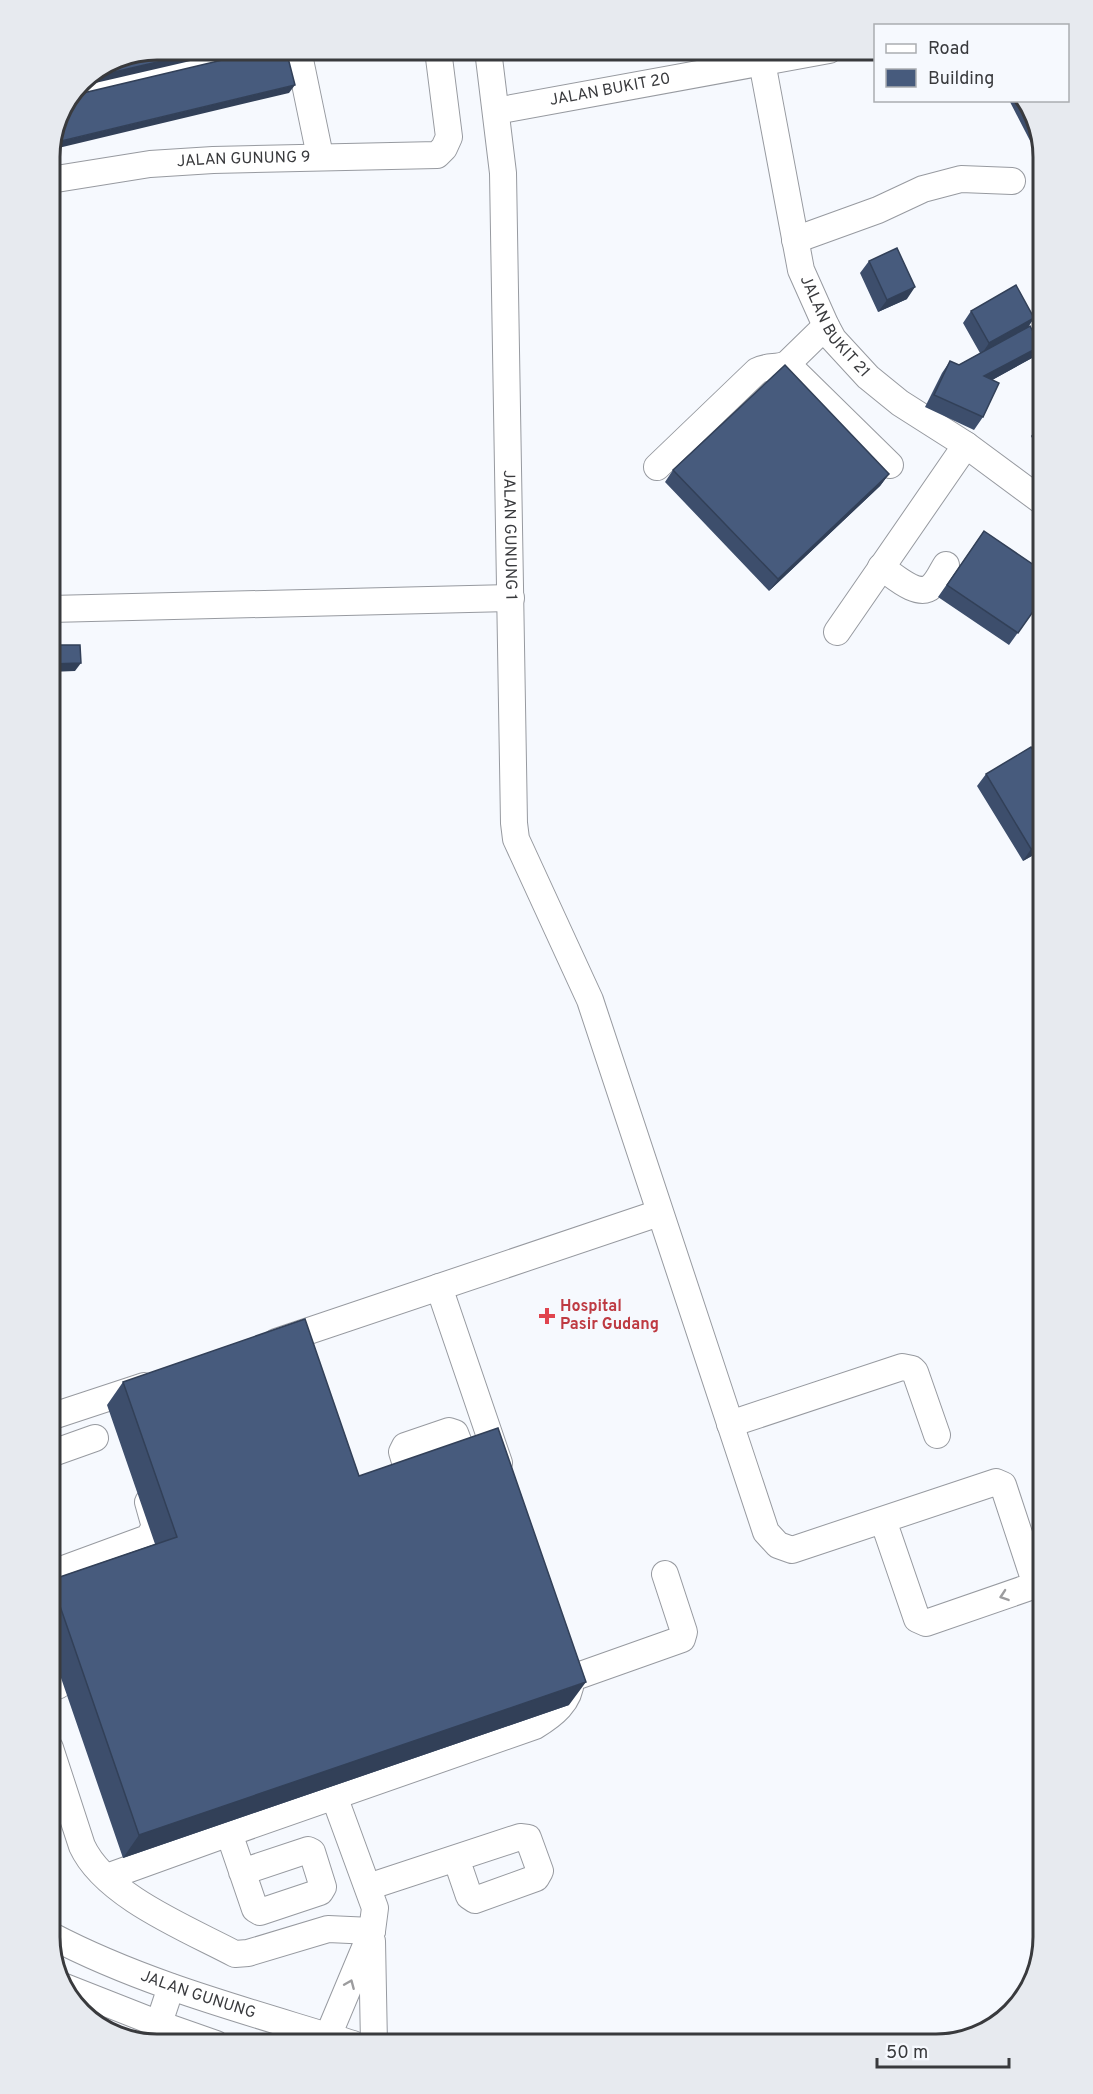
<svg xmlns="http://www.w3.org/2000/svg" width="1093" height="2094" viewBox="0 0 1093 2094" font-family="Overpass,sans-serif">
<rect width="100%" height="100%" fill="#f6f9fe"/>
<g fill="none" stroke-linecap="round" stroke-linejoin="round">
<g stroke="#979aa0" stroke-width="28">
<g id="minor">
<path d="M298 50 320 156"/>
<path id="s1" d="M488 50 503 173 514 823 516 839 590 1000 766 1532 778 1545 792 1550 996 1482 1003 1485 1034 1579 1030 1587 926 1623 917 1619 883 1520"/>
<path id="s2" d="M762 62 801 270 826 326 833 339 868 377 900 403 966 445 1043 502"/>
<path d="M76 92 208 64"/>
<path id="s3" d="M496 111 829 50"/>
<path id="s4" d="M50 180 150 164 213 160 437 155 444 148 449 137 438 50"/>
<path d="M795 240 878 210 923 189 961 179 1012 181"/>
<path d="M787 364 890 465"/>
<path d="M657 467 757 371C768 365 777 369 787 364L826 326"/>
<path d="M881 567C893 575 918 599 932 586 938 581 942 571 946 565"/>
<path d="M50 609 511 598"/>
<path d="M837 632 966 445"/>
<path d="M439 1287 499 1463"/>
<path d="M276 1342 659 1213"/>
<path d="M50 1417 144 1386"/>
<path d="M730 1424 902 1367 912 1369 915 1372 937 1435"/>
<path d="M449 1431 455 1433 460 1446 457 1453 412 1468 406 1465 402 1452 405 1446Z"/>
<path d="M50 1454 95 1438"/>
<path d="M50 1574 148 1538 155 1527 148 1502"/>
<path d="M572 1678 682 1639 684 1632 665 1574"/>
<path d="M50 1689 59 1685 63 1678 50 1640"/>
<path d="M50 1748 82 1846C105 1896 188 1929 235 1954L248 1953 328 1929 372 1931"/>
<path d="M229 1833 255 1909 260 1912 320 1892 323 1887 312 1852 308 1850 242 1872"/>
<path d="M107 1877 229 1833 535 1726C553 1715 570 1702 571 1680"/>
<path d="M368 1887 520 1837 528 1838 540 1871 536 1878 475 1900 469 1896 456 1858"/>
<path id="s5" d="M50 1935C145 1985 251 2012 353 2044"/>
<path d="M372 1941 374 2044"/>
<path d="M65 1987 159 2024 216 2044"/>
<path d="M328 2036 372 1931 375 1908 334 1796"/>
<path d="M152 2044 171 1987"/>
</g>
</g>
<use href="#minor" stroke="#fff" stroke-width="26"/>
</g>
<path fill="#3d4e6c" d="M1009 100H1023L1035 116 1044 157V168Z
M869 261 907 299 878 312 860 273Z
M971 311 1034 318 1028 327 1032 358 992 380 983 417 974 430 925 407 942 373 950 361 959 365 980 353 963 323Z
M1044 422 1043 459 1031 436 1040 424Z
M673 470 889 474 880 486 769 591 665 482Z
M984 531 1044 596 1009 645 938 597Z
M1044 767V849L1023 861 977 786 986 774Z
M123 1382 359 1476 569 1705 123 1858 50 1646V1582L51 1580 155 1544 107 1405Z"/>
<path fill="#324058" d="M209 50H238L78 87 81 81 84 79Z
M295 85 289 93 50 150 53 143Z
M915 287 907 299 878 312 887 300Z
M1034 318 1026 330 981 355 989 343Z
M1041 346 1032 358 976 389 984 376Z
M889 474 880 486 769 591 778 579Z
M81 663 75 671 50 672V664Z
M1044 842V849L1023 861 1031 849Z
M586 1682 569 1705 123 1858 139 1835Z"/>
<path fill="#475b7d" stroke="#324058" stroke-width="1.5" d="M157 50H209L84 79 116 58Z
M264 50H286L295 85 53 143 75 95Z
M1025 102 1035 116 1038 128Z
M897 248 915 287 887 300 869 261Z
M1016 285 1034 318 989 343 971 311Z
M1030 326 1041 346 984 376 999 383 983 417 934 395 950 361 959 365Z
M785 365 889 474 778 579 673 470Z
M1044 422V431L1040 424Z
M984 531 1044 572V596L1018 633 947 585Z
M50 645H80L81 663 50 664Z
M1031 747 1044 767V842L1031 849 986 774Z
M305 1319 359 1476 498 1428 586 1682 139 1835 51 1580 177 1537 123 1382Z
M93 2018 109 2023 108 2028 92 2022Z"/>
<defs><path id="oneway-chevron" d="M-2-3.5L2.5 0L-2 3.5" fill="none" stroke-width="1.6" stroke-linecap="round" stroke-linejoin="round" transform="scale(1.5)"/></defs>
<g stroke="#9c9c9e">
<use href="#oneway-chevron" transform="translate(1004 1596) rotate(161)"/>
<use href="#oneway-chevron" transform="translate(350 1984) rotate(-67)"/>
</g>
<path fill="#e0444e" stroke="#f6f9fe" stroke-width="2" d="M544 1307h6v6h6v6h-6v6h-6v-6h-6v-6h6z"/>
<g text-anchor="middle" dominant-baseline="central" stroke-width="6" stroke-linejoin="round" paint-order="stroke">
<g font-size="16" fill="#393a3d" stroke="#f6f9fe">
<text stroke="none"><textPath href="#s3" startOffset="116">JALAN BUKIT 20</textPath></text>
<text stroke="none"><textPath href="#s4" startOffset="195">JALAN GUNUNG 9</textPath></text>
<text stroke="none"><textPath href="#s2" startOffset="278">JALAN BUKIT 21</textPath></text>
<text stroke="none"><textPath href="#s1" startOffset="486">JALAN GUNUNG 1</textPath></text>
<text stroke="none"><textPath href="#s5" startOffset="160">JALAN GUNUNG</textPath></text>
</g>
<g font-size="16" font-weight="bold" fill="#be3a42" stroke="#f6f9fe" text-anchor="start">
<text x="560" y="1307">Hospital<tspan x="560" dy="18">Pasir Gudang</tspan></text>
</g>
</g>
<path d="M0 0H1093V2094H0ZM157 60H936A97 97 0 0 1 1033 157V1937A97 97 0 0 1 936 2034H157A97 97 0 0 1 60 1937V157A97 97 0 0 1 157 60Z" fill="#e7eaef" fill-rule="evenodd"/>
<path fill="none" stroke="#393a3d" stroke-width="3" d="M157 60H936A97 97 0 0 1 1033 157V1937A97 97 0 0 1 936 2034H157A97 97 0 0 1 60 1937V157A97 97 0 0 1 157 60Z"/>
<rect x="874" y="24" width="195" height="78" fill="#f6f9fe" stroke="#aaadb1" stroke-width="1.5"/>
<rect x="886" y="44" width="30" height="9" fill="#ffffff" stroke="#aaadb1" stroke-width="1.5"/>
<text x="928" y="54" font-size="18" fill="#393a3d">Road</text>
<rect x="886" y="69" width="30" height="18" fill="#475b7d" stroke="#aaadb1" stroke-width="1.5"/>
<text x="928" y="84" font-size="18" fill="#393a3d">Building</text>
<path d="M877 2058v9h132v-9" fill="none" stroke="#393a3d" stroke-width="3"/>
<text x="886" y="2058" font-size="18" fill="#393a3d" stroke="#f6f9fe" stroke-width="4.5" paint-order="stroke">50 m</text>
</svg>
